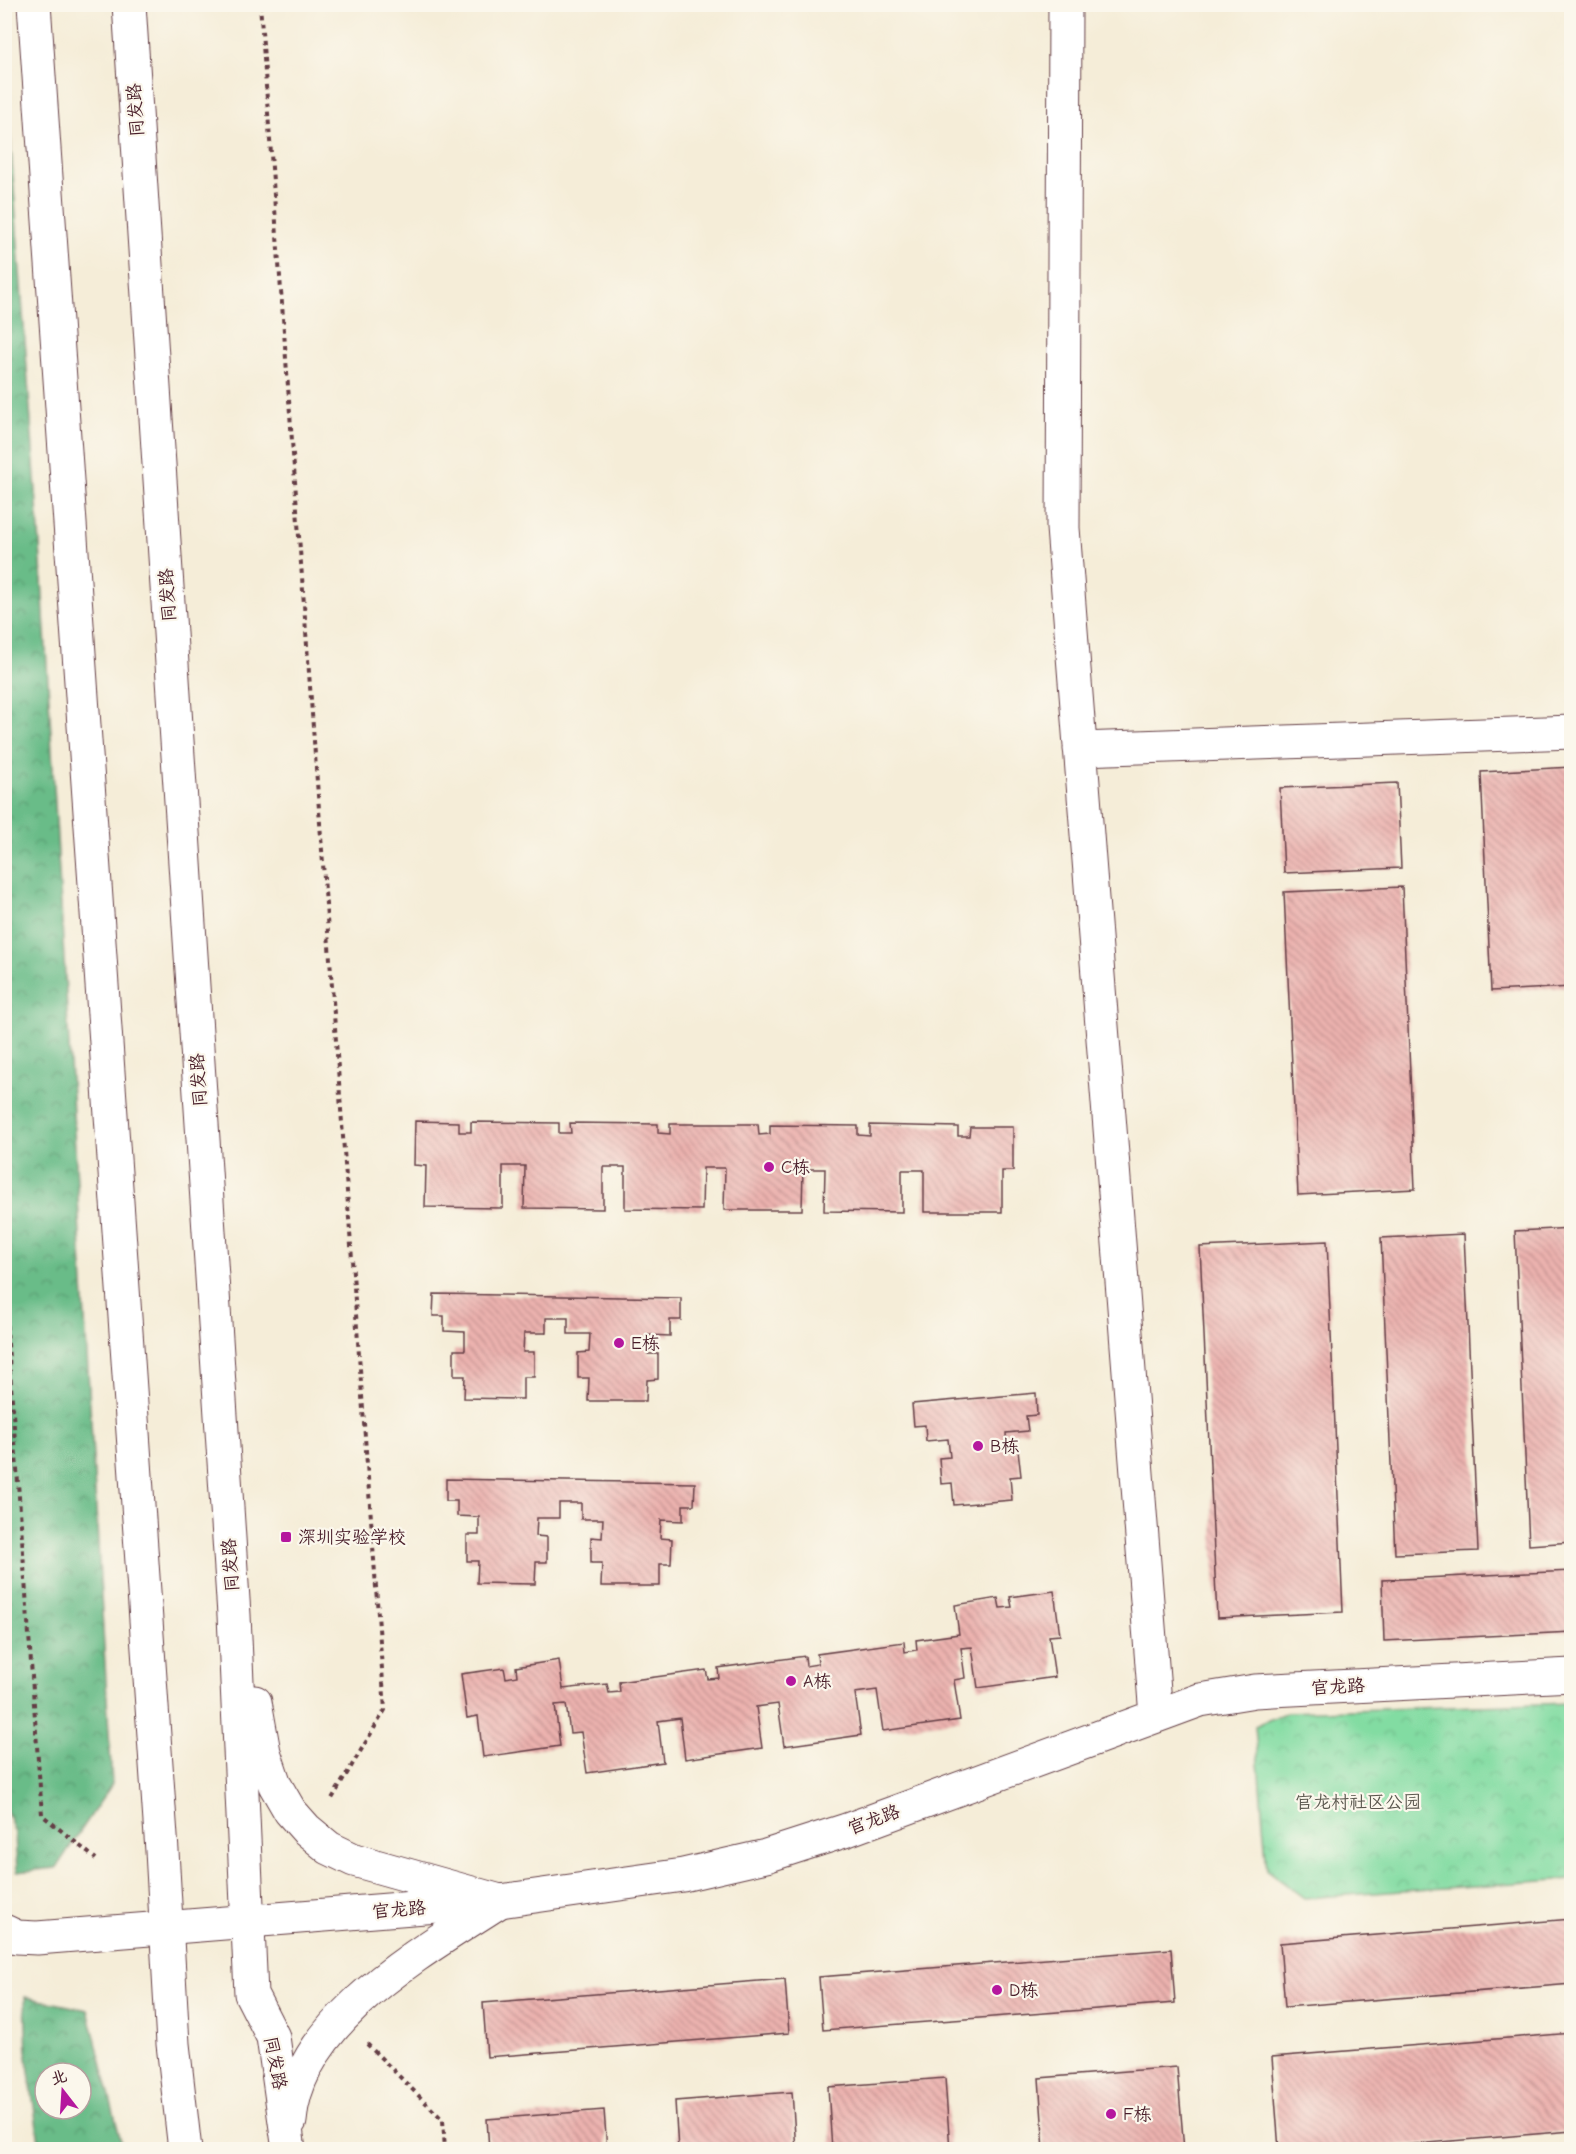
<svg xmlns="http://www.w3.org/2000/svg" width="1576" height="2154" viewBox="0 0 1576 2154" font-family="'Comic Neue','LXGW WenKai TC',sans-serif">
<defs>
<pattern id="forest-crowns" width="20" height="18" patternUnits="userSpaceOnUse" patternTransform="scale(1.5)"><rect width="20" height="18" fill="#69bc88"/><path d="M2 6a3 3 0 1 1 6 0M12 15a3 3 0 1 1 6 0" fill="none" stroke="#58986f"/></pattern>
<pattern id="park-crowns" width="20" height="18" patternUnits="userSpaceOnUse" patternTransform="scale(1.5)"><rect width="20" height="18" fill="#82dca2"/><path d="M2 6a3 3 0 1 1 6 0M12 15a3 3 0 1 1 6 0" fill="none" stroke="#72bc8c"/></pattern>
<pattern id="building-back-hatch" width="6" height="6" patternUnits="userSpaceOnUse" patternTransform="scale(1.5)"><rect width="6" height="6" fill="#ecb2af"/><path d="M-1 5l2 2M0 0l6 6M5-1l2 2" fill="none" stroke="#c1908f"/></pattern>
</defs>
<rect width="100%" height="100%" fill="#fbf7ec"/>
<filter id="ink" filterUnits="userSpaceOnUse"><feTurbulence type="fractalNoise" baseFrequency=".0167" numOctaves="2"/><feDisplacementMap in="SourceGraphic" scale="12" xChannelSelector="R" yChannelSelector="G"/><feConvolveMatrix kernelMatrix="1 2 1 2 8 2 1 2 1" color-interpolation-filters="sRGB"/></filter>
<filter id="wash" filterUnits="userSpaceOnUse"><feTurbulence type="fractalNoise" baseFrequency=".008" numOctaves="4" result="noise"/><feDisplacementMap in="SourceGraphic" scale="24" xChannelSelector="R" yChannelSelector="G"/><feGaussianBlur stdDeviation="1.35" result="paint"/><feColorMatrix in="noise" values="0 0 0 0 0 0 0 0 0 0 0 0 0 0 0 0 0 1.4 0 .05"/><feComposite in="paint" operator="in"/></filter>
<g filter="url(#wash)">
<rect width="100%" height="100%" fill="#f5edd8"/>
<path fill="url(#forest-crowns)" stroke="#5a6e5a" stroke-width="1.5" fill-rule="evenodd" d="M5 66 40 545 112 1784 56 1868 17 1872 15 1833 4 1804Z
M25 1997 88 2010 123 2149H40L27 2057ZM45 2073H81V2109H45Z"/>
<path fill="url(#park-crowns)" stroke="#667e66" stroke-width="1.5" d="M1571 1703V1879L1304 1898 1267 1870 1255 1726 1287 1712Z"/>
<g id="blocks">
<path fill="url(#building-back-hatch)" d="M1572 767V987L1491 991 1481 772Z
M1397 783 1401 868 1284 873 1280 788Z
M1402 887 1415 1189 1298 1195 1284 892Z
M415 1121 459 1122V1132H471V1122L559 1123V1133H571L570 1123 658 1124V1133L670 1134V1124H758L759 1135 770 1134V1125L858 1126V1135L870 1136V1125L958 1127V1136H969L970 1127H1013V1171H1002V1212H924V1170H902V1212L824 1211 825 1169H803L802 1210H724L725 1168H703L702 1210 625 1209V1167H603V1209L524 1208 525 1166H503V1208L425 1207 426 1166 414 1165Z
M1572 1228V1542L1529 1545 1515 1231Z
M1464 1234 1478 1551 1395 1554 1381 1238Z
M1327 1241 1343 1612 1217 1618 1200 1247Z
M434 1294 681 1298V1320H670V1336L648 1335V1354H658V1379L647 1380 646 1401H588L589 1378H578V1353L589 1352 590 1334H568V1318H546V1333H524L523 1352H534V1377H523V1399L464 1398 465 1376H454V1350H465V1332L444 1331V1316H433Z
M1036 1393 1037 1415 1026 1416 1028 1431 1006 1433 1007 1452 1018 1450 1021 1476 1010 1477 1012 1500 954 1505 952 1483 941 1484 939 1458 950 1457 948 1439 926 1441 925 1425 914 1426 912 1404Z
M446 1479 695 1483 694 1505H683V1521L661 1520 660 1538 672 1539 671 1564H660V1586H601L602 1563H591V1537L602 1538 603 1519H581V1503H559V1518H537L536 1536 547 1537V1562H536L535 1584 477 1583 478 1561H467V1535H479V1517L457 1516V1501H446Z
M1572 1571V1632L1384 1641 1382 1580Z
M1054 1591 1060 1635 1049 1636 1055 1677 978 1688 972 1647 961 1648 965 1678 954 1680 960 1720 883 1731 877 1690 855 1693 861 1735 784 1746 778 1704 756 1707 762 1748 685 1759 680 1718 658 1721 663 1762 587 1773 581 1732 570 1733 566 1704 555 1705 560 1746 483 1757 478 1716 467 1718 461 1674 504 1668 506 1678 517 1676 516 1667 559 1660 563 1689 607 1684 609 1693 620 1692 619 1682 706 1670 708 1679 719 1678 718 1668 805 1656 806 1666 818 1664 817 1654 904 1642 905 1652 917 1650 916 1640 959 1634 955 1605 998 1598 1000 1608 1012 1607 1010 1597Z
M1572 1919V1984L1285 2007 1280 1943Z
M1171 1949 1175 2003 823 2030 819 1977Z
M785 1979 789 2033 487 2057 483 2003Z
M1572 2033V2131L1344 2150H1279L1272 2057Z
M1177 2067 1184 2150H1044L1039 2078Z
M945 2078 950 2150H832L828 2087Z
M792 2092 796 2150H678L675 2101Z
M604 2110 607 2150H489L487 2119Z"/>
</g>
</g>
<g filter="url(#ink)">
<use href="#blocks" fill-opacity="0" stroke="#643e45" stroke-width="1.5"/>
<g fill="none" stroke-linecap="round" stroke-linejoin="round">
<g stroke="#643e45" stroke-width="35">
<path id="minor" d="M1065 4 1063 528 1156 1716
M1080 749 1572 732
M4 1931 17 1937 37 1938 500 1901 683 1875 766 1856 847 1830 1200 1700 1255 1691 1572 1675"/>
</g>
<g stroke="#643e45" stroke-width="35">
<path id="major" d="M34 4 162 1851 173 2044 185 2150
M129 4 234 1615 251 1994 273 2037 289 2150
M255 1702 264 1752 275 1785 290 1811 306 1829 329 1848 354 1860 500 1901
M290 2121C297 2020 425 1950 500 1901"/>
</g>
<path stroke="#643e45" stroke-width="4" stroke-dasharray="4.5 4.5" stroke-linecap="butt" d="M260 4 385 1710 330 1802
M4 1289 42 1815 96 1859
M367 2044 443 2120 445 2150"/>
<use href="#minor" stroke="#fff" stroke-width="33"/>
<use href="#major" stroke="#fff" stroke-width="33"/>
</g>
</g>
<g fill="#b5179e" stroke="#fbf7ec" stroke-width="2">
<circle cx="769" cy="1167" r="6"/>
<circle cx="619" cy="1343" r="6"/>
<circle cx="978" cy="1446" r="6"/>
<rect x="280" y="1531" width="12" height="12" rx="3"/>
<circle cx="791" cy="1681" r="6"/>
<circle cx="997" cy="1990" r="6"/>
<circle cx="1111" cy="2114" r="6"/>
</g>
<g text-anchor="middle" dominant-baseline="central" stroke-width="4.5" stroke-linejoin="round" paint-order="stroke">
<g font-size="18" fill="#4a1f2b" stroke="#fbf7ec">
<text transform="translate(136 110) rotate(-94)">同发路</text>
<text transform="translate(168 595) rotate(-94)">同发路</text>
<text transform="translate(199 1080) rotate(-94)">同发路</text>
<text transform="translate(231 1565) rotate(-94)">同发路</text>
<text transform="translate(1338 1687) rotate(-3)">官龙路</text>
<text transform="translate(874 1820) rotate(-20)">官龙路</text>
<text transform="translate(399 1910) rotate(-5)">官龙路</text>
<text transform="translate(275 2063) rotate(79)">同发路</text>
</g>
<g font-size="18" fill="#4a1f2b" stroke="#fbf7ec" text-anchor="start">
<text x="781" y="1167">C栋</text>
<text x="631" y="1343">E栋</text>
<text x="990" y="1446">B栋</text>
<text x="298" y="1537">深圳实验学校</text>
<text x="803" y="1681">A栋</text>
<text x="1009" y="1990">D栋</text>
<text x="1123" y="2114">F栋</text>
</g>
<g font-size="18" fill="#5b584f" stroke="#fbf7ec">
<text x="1358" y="1802">官龙村社区公园</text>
</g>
</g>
<rect width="1576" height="2154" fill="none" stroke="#fbf7ec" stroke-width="24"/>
<g transform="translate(63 2091) rotate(343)"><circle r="28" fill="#fbf7ec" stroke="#b4a19f" stroke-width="1.5"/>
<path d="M0-4.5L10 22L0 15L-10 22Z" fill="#b5179e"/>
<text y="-9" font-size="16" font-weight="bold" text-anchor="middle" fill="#4a1f2b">北</text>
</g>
</svg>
